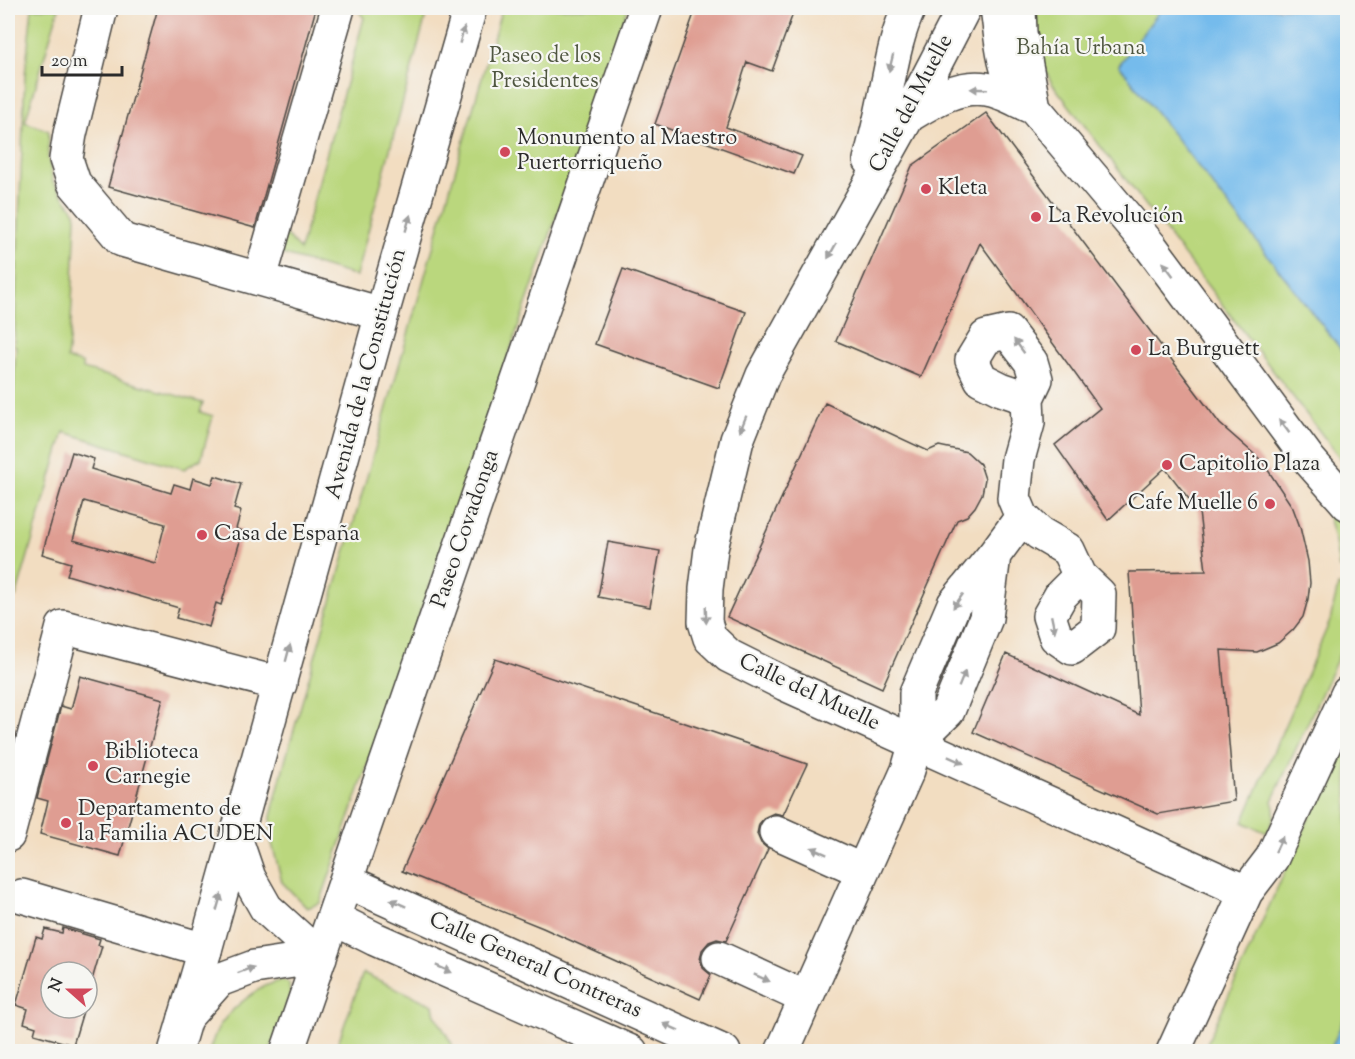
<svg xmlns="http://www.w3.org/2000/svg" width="1355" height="1059" viewBox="0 0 1355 1059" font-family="'Sorts Mill Goudy',serif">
<rect width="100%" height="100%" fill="#f6f6f2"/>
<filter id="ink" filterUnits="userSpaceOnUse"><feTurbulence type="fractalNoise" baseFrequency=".0167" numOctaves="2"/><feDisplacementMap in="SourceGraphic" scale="12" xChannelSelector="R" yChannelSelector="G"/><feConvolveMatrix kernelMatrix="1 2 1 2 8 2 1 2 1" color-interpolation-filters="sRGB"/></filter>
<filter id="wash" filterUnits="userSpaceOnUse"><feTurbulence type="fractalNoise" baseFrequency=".008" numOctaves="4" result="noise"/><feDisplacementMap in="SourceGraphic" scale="24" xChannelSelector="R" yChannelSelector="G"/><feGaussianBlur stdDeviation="1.35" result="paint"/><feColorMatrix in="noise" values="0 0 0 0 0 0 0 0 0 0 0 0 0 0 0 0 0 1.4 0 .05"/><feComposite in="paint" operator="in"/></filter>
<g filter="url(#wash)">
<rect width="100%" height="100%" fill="#f2ddc1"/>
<path fill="#bad77d" stroke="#728154" stroke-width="1.5" d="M32 8H59L25 122 49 131 48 157 53 182 75 212 76 218 71 322 67 359 82 363 83 369 203 403 200 412 213 416 201 459 184 469 64 432 16 597 8 595V484L16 346 14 345 25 75Z
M356 8H428L356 276 278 253 284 233 300 250 364 18Z
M502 8H628L320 903 307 908 282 882 271 840V816L285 761Z
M1034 8H1162L1119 65 1347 357V467L1051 82 1040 56Z
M1326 509 1347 528V569L1339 568 1335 542Z
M1338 586 1347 587V642H1345L1272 801C1277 814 1273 821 1267 833L1243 822 1330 621Z
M1347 734V1012L1330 1051 1203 1052Z
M363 973 433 1005 435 1015 452 1044 449 1051H335Z
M282 981 289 983 290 994 270 1051 209 1052C212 1043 215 1032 220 1025 232 1008 261 983 282 981Z"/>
<path fill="#74bbec" stroke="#50738c" stroke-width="1.5" d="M1162 8H1347V357L1119 65Z
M1347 1012V1051H1330Z"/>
<g id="blocks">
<path fill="#df9d92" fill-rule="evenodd" d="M158 8H300L315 12 255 228 108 187Z
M696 8H795L772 71 747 62 726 127 802 156 794 174 655 124Z
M986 113 1220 424 1262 461 1293 508 1300 527 1308 561 1310 583 1308 599 1303 617 1293 630 1278 643 1257 652 1221 650 1234 801 1158 814 973 732 1006 654 1139 715 1129 572 1206 571 1199 512 1165 468 1108 520 1055 445 1100 408 980 243 921 377 836 341 912 166Z
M623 269 746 312 719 388 595 344Z
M825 403 928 451 939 446 967 452 980 464 985 479 982 494 975 507 967 516 957 520 882 688 727 617Z
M72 452 94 459 91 469 171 493 174 484 190 489 193 478 212 484 215 476 241 484 234 509 241 511 236 529 243 531 221 605 216 603 209 627 176 618 179 608 67 575 71 563 42 554ZM84 501 165 524 155 563 73 540Z
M608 542 660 551 650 607 598 597Z
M495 659 807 764 783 815 774 813 765 817 759 824 757 834 761 843 768 849 726 941 717 939 709 942 702 950 700 960 704 969 711 975 700 999 543 928 402 871Z
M80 676 163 699 120 856 40 834 48 801 37 798 61 706 71 709Z
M63 928 100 939 98 945 102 946 87 997V972H51V1008H84L73 1045 34 1034 36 1027 24 1023 28 1009 16 1005 36 937 42 939 45 929 62 933Z"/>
</g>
</g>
<g filter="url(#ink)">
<use href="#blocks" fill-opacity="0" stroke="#494642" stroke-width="1.5"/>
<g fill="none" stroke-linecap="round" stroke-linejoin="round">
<g stroke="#494642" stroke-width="36">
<path id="minor" d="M101 8 70 134 66 159 74 183 122 240 382 314
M997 8C1001 34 1002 69 1017 91 1022 97 1029 103 1034 108
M260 278 338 8
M1027 398 1001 389 981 379 972 360 986 337 1008 332 1031 362 1036 379 1027 398 1028 423 1018 459 1014 498 1022 517 1039 533 1068 550 1080 576 1099 594 1098 628 1072 648 1056 637 1049 616 1061 595 1080 576
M916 742 948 711 986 618 994 555
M776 832 863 871
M8 835 63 627 280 684
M236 840 249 878 266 908 320 957
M346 881 724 1052
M22 896 205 950
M333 918 375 939 631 1052
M719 958 806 998
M185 1018 219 980 254 967 320 957
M287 1052 646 8
M782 1052 908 770 916 742V693L954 604 994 555 1022 517"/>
</g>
<g stroke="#494642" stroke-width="36">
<path id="major" d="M964 8 908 116 763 375 737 440 711 549 706 589 705 622 710 638 729 656 785 684 1246 892
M1019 8 1020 33 1034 108 1151 247 1310 461 1348 504
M908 116C931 102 958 84 986 89 1002 91 1019 102 1034 108
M870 160C875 141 880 121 884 101 891 69 895 38 909 8
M175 1052 205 950 382 314 470 8
M1173 1052 1246 892 1272 858 1348 693"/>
</g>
<use href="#minor" stroke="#fff" stroke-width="33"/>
<use href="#major" stroke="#fff" stroke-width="33"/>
</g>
<defs><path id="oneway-solid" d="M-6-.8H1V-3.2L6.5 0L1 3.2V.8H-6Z" transform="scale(1.5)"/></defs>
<g fill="#a0a0a0">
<use href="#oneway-solid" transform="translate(462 35) rotate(-74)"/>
<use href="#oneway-solid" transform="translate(891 63) rotate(104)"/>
<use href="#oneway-solid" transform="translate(979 89) rotate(-178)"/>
<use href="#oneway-solid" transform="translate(408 223) rotate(-74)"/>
<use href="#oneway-solid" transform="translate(832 251) rotate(119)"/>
<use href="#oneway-solid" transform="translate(1168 269) rotate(-127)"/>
<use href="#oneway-solid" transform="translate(1019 346) rotate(-127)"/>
<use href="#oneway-solid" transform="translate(743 424) rotate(112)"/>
<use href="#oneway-solid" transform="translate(1284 426) rotate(-127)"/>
<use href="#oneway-solid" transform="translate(958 601) rotate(125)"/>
<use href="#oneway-solid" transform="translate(706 615) rotate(88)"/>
<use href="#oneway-solid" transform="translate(1053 624) rotate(78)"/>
<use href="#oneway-solid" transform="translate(288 653) rotate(-75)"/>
<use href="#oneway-solid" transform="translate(962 679) rotate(-68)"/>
<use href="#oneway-solid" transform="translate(956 760) rotate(24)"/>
<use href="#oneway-solid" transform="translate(1279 844) rotate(-65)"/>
<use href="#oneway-solid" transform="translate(819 851) rotate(-156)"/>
<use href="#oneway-solid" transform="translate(219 902) rotate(-74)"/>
<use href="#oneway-solid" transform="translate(398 903) rotate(-156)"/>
<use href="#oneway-solid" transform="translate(444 969) rotate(24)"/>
<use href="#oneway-solid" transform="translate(246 970) rotate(-20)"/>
<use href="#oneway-solid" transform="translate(762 978) rotate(24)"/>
<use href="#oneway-solid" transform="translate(671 1027) rotate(-156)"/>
</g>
</g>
<g fill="#d1495b" stroke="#f6f6f2" stroke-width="2">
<circle cx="505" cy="152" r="6"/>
<circle cx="926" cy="189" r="6"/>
<circle cx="1036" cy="217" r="6"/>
<circle cx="1136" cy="350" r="6"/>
<circle cx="1167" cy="465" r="6"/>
<circle cx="1270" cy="504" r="6"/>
<circle cx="202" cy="535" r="6"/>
<circle cx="93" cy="766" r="6"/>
<circle cx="66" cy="823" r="6"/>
</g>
<g text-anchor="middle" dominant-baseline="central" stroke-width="4.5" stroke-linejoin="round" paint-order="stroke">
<g font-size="22" fill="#4f5640" stroke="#f6f6f2">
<text x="1081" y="49">Bahía Urbana</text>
<text x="545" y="57">Paseo de los<tspan x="545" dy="25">Presidentes</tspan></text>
</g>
<g font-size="22" fill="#2b2b2b" stroke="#f6f6f2">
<text transform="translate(912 104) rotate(-62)">Calle del Muelle</text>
<text transform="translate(367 374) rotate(-75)">Avenida de la Constitución</text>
<text transform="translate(466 529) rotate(-71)">Paseo Covadonga</text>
<text transform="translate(809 693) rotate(25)">Calle del Muelle</text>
<text transform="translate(535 966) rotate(24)">Calle General Contreras</text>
</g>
<g font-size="22" fill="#2b2b2b" stroke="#f6f6f2" text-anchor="start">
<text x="517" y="139">Monumento al Maestro<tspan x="517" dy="25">Puertorriqueño</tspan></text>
<text x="938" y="189">Kleta</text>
<text x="1048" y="217">La Revolución</text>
<text x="1148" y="350">La Burguett</text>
<text x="1179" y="465">Capitolio Plaza</text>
<text x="1258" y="504" text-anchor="end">Cafe Muelle 6</text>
<text x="214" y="535">Casa de España</text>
<text x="105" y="753">Biblioteca<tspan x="105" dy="25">Carnegie</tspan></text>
<text x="78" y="810">Departamento de<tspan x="78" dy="25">la Familia ACUDEN</tspan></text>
</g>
</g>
<rect width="1355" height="1059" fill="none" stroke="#f6f6f2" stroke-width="30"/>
<g transform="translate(69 990) rotate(291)"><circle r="28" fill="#f6f6f2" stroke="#a5a5a2" stroke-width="1.5"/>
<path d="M0-4.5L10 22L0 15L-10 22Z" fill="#d1495b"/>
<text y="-9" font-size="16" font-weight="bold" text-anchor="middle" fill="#2b2b2b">N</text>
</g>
<path d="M42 66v9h80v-9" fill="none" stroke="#2b2b2b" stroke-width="3"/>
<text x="51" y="66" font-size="18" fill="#2b2b2b" stroke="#f6f6f2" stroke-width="4.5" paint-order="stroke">20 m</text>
</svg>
